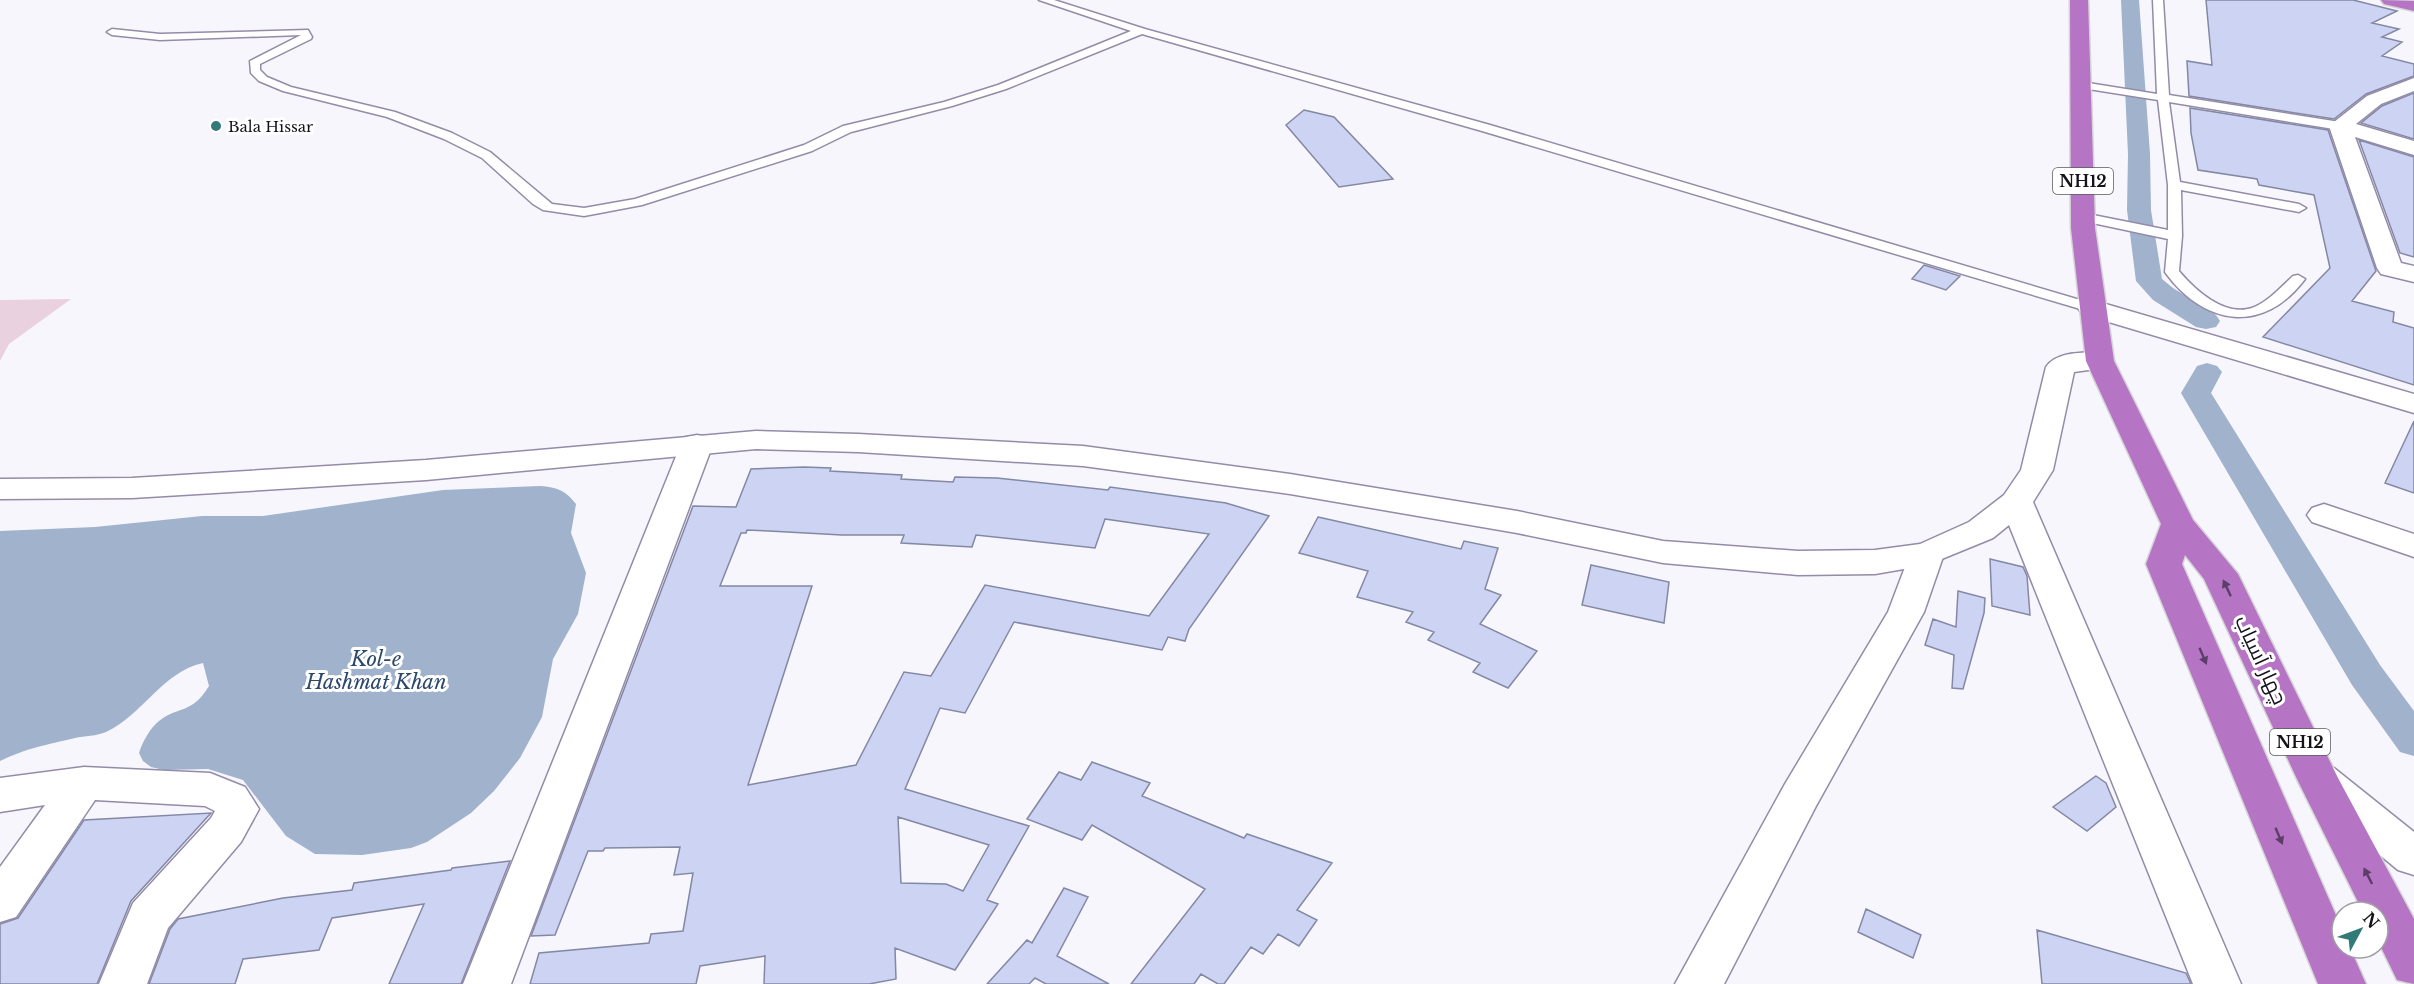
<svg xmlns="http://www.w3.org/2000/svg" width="2414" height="984" font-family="'Libre Baskerville',Cairo,serif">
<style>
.green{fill:#ead1e0}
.water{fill:#a0b2cc}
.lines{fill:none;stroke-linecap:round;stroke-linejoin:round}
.canal{fill:#a0b2cc;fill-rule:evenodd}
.building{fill:#cdd3f2;stroke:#8388a4;stroke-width:1.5;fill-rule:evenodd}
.lane-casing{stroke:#948ba8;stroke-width:3}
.street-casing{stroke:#948ba8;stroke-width:3}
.secondary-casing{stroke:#948ba8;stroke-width:3}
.highway-casing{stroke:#d5d4d6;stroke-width:3}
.lane{fill:#fff;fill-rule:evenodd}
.street{fill:#fff;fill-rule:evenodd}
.secondary{fill:#fff;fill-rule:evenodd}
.highway{fill:#b574c4;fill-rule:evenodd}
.oneway{fill:#5d3e68}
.poi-dot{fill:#317a78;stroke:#fff;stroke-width:2}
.labels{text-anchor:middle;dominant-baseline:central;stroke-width:6;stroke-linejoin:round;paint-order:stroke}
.far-poi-label{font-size:15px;fill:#15121c;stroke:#fff;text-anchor:start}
.shield{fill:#fff;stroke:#5b5960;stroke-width:1.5}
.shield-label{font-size:16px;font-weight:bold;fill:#15121c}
.water-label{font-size:20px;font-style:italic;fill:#2c486d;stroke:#fff}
.near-street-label{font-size:21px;fill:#15121c;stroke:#fff}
</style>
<rect width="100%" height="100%" fill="#f7f6fc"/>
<path class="green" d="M71 299 9 344 0 361V300Z"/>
<path class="water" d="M540 486C557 487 566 491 576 504L571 533 586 573 578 614 553 659 542 717 520 758 494 791 471 813 427 842 411 848 362 855 315 854 286 836 243 780 208 769 164 770 151 767 143 761 139 753C142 743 150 728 159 721 180 705 191 715 209 686L203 663C162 672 143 715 106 732 97 736 84 736 75 738 46 745 27 748 0 761V531L95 527 202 516H263L443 490Z"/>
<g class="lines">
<path class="canal" d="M2121 0H2139L2150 154 2151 210 2162 279 2173 288 2216 315 2220 321 2216 327 2206 329 2196 327 2153 300 2136 281 2127 210 2128 154Z
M2207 363 2217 366 2222 372 2211 393 2380 665 2414 711V756L2400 752 2352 685 2181 393 2197 366Z"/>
</g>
<path class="building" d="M2206 0H2353L2397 11 2372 23 2399 29 2382 37 2402 42 2382 56 2414 64V76L2366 94 2334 119 2189 96 2187 61 2212 65Z
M2414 93V139L2361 123 2382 106Z
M2190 108 2328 130 2376 271 2352 301 2394 312 2393 322 2414 328V385L2263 337 2330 268 2314 195 2259 185 2257 179 2198 170 2191 133Z
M1304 110 1334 117 1393 179 1339 187 1286 125Z
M2359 140 2414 157V257L2400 253Z
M1924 265 1960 276 1946 290 1912 279Z
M2414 421V493L2385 483Z
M804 467 831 468 830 471 902 475 901 479 953 482 955 477 997 478 1108 490 1110 487 1226 503 1269 516 1189 629 1185 641 1168 637 1162 650 1014 622 965 713 940 708 905 789 1029 826 987 900 998 904 955 970 895 948 896 979 869 984H764L765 956 700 966 696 984H530L539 953 649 943 651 934 683 931 693 873 674 875 680 847 605 848 603 851H588L555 935 531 936 693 506 736 507 751 469ZM1105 519 1209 534 1149 616 985 585 931 676 904 672 856 765 748 785 812 586H720L741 533H746L747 530 769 531 842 535H904L901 543 972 547 976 535 1095 548ZM898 817 989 845 963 891 946 884 901 883Z
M1318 517 1461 549 1464 541 1498 548 1485 589 1501 595 1480 624 1537 651 1508 688 1473 672 1480 663 1428 640 1434 632 1406 622 1413 612 1357 597 1368 571 1299 553Z
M1990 559 2023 567 2027 576 2030 615 1992 606Z
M1591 565 1669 582 1664 623 1582 605Z
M1958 591 1985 598 1984 613 1963 689 1952 688 1954 655 1925 645 1933 619 1956 627Z
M1092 762 1150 783 1142 796 1244 838 1247 834 1332 863 1297 910 1317 920 1299 946 1278 934 1263 954 1251 947 1224 984H1218L1201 974 1194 984H1131L1205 889 1092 825 1082 840 1027 819 1059 772 1081 780Z
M2096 776 2106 783 2116 807 2087 831 2053 807Z
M211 813 131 901 97 984H0V924L18 918 84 820Z
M510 861 461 984H389L424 904 332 918 319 950 243 959 235 984H149L170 929 178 919 283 898 352 890 354 883 451 870 452 868Z
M1064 888 1088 897 1057 956 1109 984H1046L1035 978 1029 984H987L1027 940 1032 943Z
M1866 909 1921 935 1913 958 1858 932Z
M2037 930 2186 973 2191 984H2042Z"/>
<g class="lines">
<defs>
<path id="lane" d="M1039 0H1054L1145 29 1490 125 2097 305 2099 308 2097 311H2087L1482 131 1142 34 1006 89 952 106 851 132 812 151 642 205 584 216 543 210 533 204 482 158 444 139 387 117 283 91 259 81 251 73 250 61 301 35 160 40 112 35 107 32 112 29 160 34 308 30 312 37 311 39 260 64V70L267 77 291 87 395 112 452 133 490 152 552 204 584 208 635 199 804 145 843 126 944 102 998 85 1131 31Z
M2153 0H2163L2169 95 2340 122 2346 126 2340 130 2169 102 2180 182 2299 204 2306 208 2299 212 2181 190 2182 236 2179 271C2195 290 2224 317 2252 308 2268 302 2281 287 2293 276L2298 275 2305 279C2263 335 2204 326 2165 272L2168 239 2083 221 2076 217 2083 213 2168 230V185L2158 100 2082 88 2076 85 2082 82 2157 94Z"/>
<path id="street" d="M2414 78V91L2381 104 2356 124 2414 141V155L2355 137 2401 263 2414 266V282L2381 274 2377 268 2329 126 2367 96Z
M697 435 708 437 713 444 511 984H463L681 444 686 437Z
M2324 504 2414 534V557L2312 522 2307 515 2312 508Z
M1927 543 1939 546 1944 554 1924 612 1816 806 1724 984H1675L1785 784 1888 612 1910 554 1915 546Z
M84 767 210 773 245 787 259 809 241 842 168 928 147 984H99L133 903 211 818 215 811 205 806 95 800 16 917 0 922V867L45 805 0 812V778Z"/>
<path id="secondary" d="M2092 300 2414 394V413L2082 314 2078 308 2082 302Z
M2100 352 2110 355 2114 361 2110 367 2074 372 2053 470 2033 502 2241 984H2193L2009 525 1993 538 1927 565 1875 574 1798 575 1663 563 1517 533 1290 494 1083 466 858 452 756 449 426 480 132 498 0 499V479L132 478 426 460 756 431 858 434 1083 446 1290 474 1517 511 1663 541 1798 551 1875 550 1920 544 1969 522 2004 495 2021 470 2046 367C2057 351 2083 353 2100 352Z
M2319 764 2334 768 2414 832V875L2398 870 2304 792 2298 780 2304 768Z"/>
<path id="highway" d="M2070 0H2088L2095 228 2114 361 2193 520 2238 574 2338 778 2414 919V984L2397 980 2378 941V912H2363L2297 779 2204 579 2185 555 2182 564 2342 929V948H2350L2366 984H2318L2146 564 2161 524 2086 361 2071 228Z
M2381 0 2414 1V11L2384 4Z"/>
</defs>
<use href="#lane" class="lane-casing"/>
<use href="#street" class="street-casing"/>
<use href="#secondary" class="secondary-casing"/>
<use href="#highway" class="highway-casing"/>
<use href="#lane" class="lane"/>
<use href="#street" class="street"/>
<use href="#secondary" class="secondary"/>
<use href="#highway" class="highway"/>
</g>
<defs><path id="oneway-solid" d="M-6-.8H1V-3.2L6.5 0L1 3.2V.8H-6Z" transform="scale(1.5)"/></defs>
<g class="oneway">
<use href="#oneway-solid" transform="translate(2227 588) rotate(-115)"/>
<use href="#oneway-solid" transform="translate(2203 656) rotate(67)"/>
<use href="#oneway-solid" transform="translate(2279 836) rotate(67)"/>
<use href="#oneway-solid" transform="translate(2368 876) rotate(-117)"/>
</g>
<circle class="poi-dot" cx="216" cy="126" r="6"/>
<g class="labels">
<g class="far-poi-label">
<text x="228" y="126">Bala Hissar</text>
</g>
<g class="shield">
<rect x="2053" y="168" width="60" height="26" rx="4.5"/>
<rect x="2270" y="729" width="60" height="26" rx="4.5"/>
</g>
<g class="shield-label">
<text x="2083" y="181">NH12</text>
<text x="2300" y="742">NH12</text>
</g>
<g class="water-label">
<text x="376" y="659">Kol-e<tspan x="376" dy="23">Hashmat Khan</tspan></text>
</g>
<g class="near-street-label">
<text transform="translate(2261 660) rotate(65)">چهار آسیاب</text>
</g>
</g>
<g transform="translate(2360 930) rotate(49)"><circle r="28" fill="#ffffff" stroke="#a1a0a4" stroke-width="1.5"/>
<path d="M0-4.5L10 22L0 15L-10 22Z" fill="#317a78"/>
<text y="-9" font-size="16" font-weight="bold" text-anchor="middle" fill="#15121c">N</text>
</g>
</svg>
